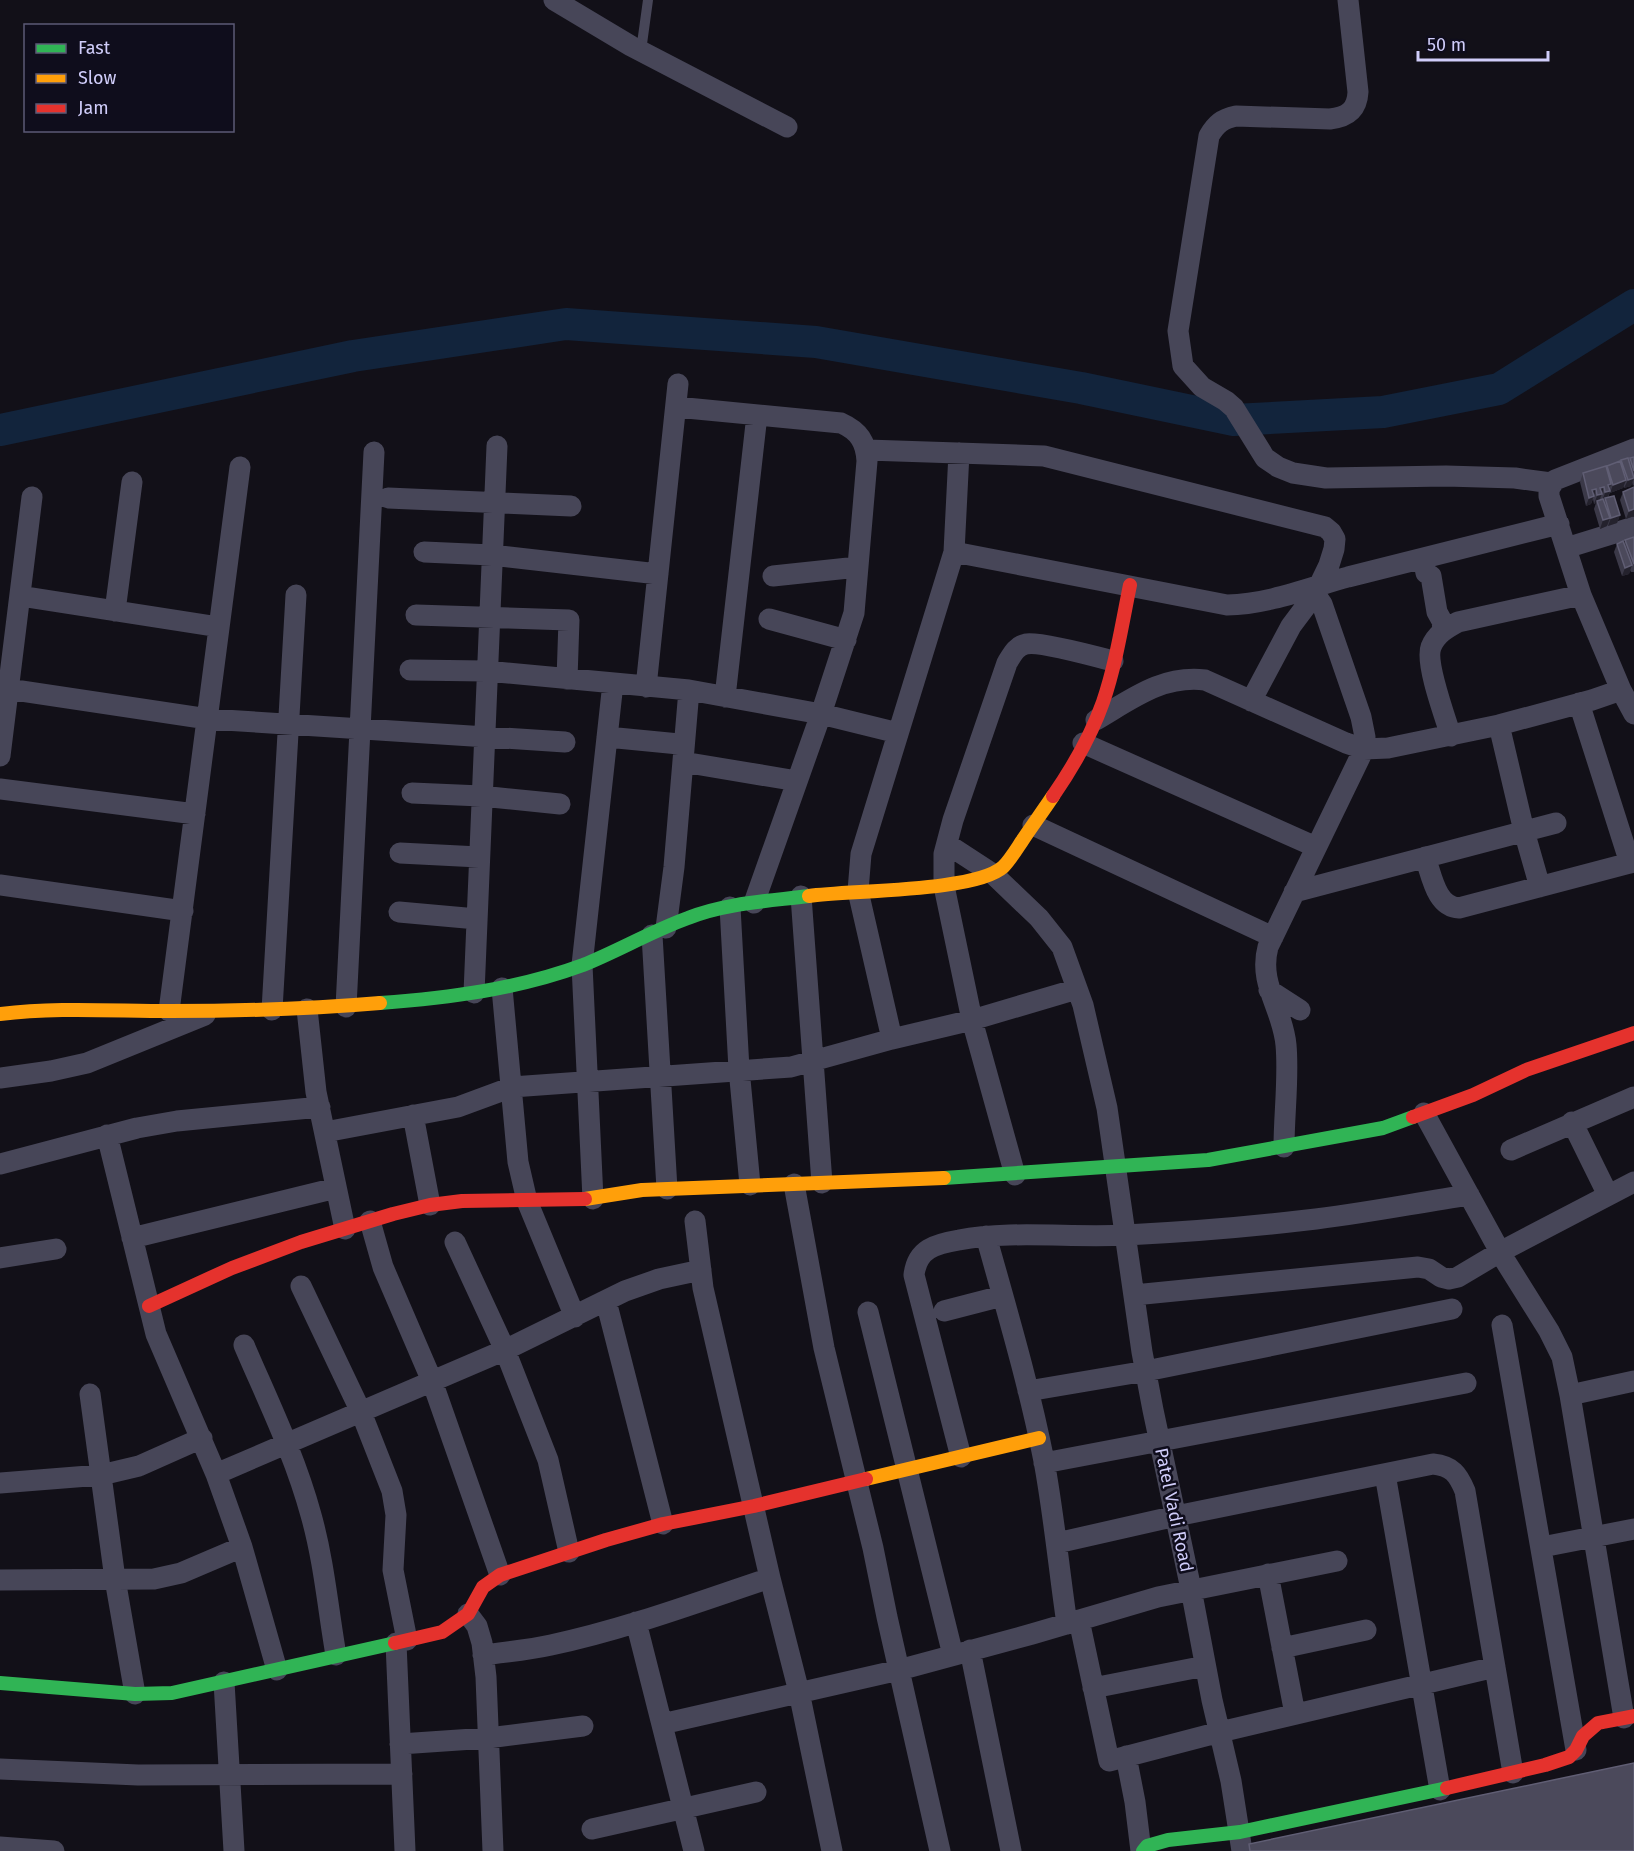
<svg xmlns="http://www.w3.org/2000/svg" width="1634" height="1851" font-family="'Fira Sans',sans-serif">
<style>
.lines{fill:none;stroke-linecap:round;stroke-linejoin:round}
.river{stroke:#12243c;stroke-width:32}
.lane{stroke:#474658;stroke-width:10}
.street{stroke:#474658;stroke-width:21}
.fast{stroke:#30b455;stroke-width:14}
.slow{stroke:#ff9f0a;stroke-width:14}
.jam{stroke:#e5322d;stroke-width:14}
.wall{fill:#3b3948}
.shaded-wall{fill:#24222d}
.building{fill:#4b495b;stroke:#605e74;stroke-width:1.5}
.labels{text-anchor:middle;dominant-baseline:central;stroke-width:5;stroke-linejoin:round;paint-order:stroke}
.street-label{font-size:18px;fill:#d0cdfa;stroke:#0f0d1c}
</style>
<rect width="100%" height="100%" fill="#121018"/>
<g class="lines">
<path class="river" d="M0 430 353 356 566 324 816 342 1081 388 1234 420 1383 412 1499 389 1634 305"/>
<path class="lane" d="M641 51 648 0"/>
<path class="street" d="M554 0 631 46 787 127
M1348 0 1358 92C1357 110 1348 117 1330 119L1236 116C1222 119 1216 124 1209 136L1178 331 1183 366 1202 387 1226 401 1234 408 1265 458 1278 467 1293 473 1326 478 1446 476 1515 478 1551 483
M676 407 841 423C859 431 866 442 867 461L854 613 821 714 754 903
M1634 449 1555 480 1549 489V496L1581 595 1621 690 1634 714
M867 450 1044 456 1325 527 1331 532 1335 539 1334 549 1329 565 1315 594 1291 626 1251 701
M388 498 571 506
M1566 548 1634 527
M424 552 492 555 658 574
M954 552 1227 605C1269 604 1308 588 1348 577 1418 559 1489 542 1559 524
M1423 558 1426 573 1431 576 1437 612 1442 621 1443 630
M773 576 858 567
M20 596 219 627
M115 611 132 482
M416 615 569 620 567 679
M769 619 846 640
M410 670 486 671 689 690 821 714 898 733
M646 687 678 384
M8 689 208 719 565 742
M725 697 757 415
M1579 703 1630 863
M1096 720C1132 699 1162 675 1205 680L1346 743 1364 749 1388 748 1499 725 1592 700 1621 690
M1499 725 1524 831 1540 887
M1451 736C1445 717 1425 663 1431 647 1436 634 1447 628 1458 622L1581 595
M607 737 679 744 684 747
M1083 743 1316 847
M0 756 32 497
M683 762 797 781
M0 789 195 814
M412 793 481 796 560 804
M1033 825 1273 937
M947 844 993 874 1039 918 1062 947 1083 1005 1107 1108 1142 1352 1153 1410 1191 1589 1212 1700 1231 1781 1242 1851
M400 853 479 857
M1425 857C1432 876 1436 907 1459 908L1634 862
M0 885 183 911
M1294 892 1556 823
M801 896 822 1183
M730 907 739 1069 750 1185
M399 912 477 919
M666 928 674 867 689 690
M652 935 667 1189
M502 988 518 1162 527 1201 575 1317
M1269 990 1300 1010
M474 993 497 446
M346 1007 374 452
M307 1009 316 1092 345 1229
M272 1010 296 595
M169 1011 240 467
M892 1039 858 891 861 854 954 552 959 453
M0 1078 51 1071 87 1063 205 1015
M1424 1113 1504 1259 1549 1331 1562 1357 1570 1395 1624 1718
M413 1115 430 1205
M1572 1122 1608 1195
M325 1132 458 1107 512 1087 791 1067 892 1039 972 1020 1077 989
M107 1135 156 1334 216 1474 242 1547 277 1670
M1284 1147C1284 1114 1289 1077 1286 1045 1283 1009 1258 984 1268 947L1364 749 1365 737 1361 717 1322 604 1315 594
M1511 1150 1634 1097
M0 1164 137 1128 177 1121 320 1107
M1015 1175 972 1020 944 886V854L953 820 1007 663C1012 655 1016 646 1026 644 1038 641 1098 657 1113 661
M794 1184 824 1348 873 1548 887 1617 940 1851
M593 1199 582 965 613 683
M370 1221 383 1267 432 1381 500 1575
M695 1221 703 1288 770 1578 799 1692 832 1851
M986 1236C1007 1311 1029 1385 1044 1461 1054 1515 1059 1570 1067 1624
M132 1238 336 1188
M455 1242 505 1350 548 1460 569 1552
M0 1258 56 1249
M301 1286 361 1412 392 1491 396 1515 393 1570 407 1640
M1134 1295 1418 1267 1429 1269 1441 1277 1449 1279 1458 1277 1500 1252 1634 1182
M606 1301 663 1524
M944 1311 1002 1296
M868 1312 953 1655
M1502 1325 1576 1750
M244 1345C268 1401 295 1456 311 1515 324 1561 328 1609 336 1655
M1028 1391 1146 1371 1452 1309
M90 1394 115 1579 135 1694
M1570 1395 1634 1381
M961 1457 914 1275C917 1249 935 1244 959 1240 1010 1230 1073 1238 1126 1235 1186 1232 1248 1227 1307 1220 1361 1214 1415 1203 1469 1195
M1044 1463 1466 1383
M216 1474 505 1350 625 1291 659 1279 701 1270
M1385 1474 1440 1790
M0 1483 101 1475 139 1466 202 1438
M1057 1543 1176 1516 1433 1464C1452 1466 1458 1474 1465 1491L1513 1773
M1542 1547 1634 1529
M1268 1574 1295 1714
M0 1580 154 1579 181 1573 242 1547
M468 1614 477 1626 482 1643 486 1677 493 1851
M1079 1620 1109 1761 1220 1732 1495 1667
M636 1622 694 1851
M396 1643 405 1851
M1282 1648 1366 1630
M970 1650 1011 1851
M483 1655C506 1652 529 1650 551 1645 626 1629 698 1602 770 1578
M224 1682 234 1851
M1093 1688 1205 1666
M662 1724 899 1670 1032 1634 1158 1597 1337 1561
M400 1744 488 1738 583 1726
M1126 1756 1135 1802 1141 1851
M0 1769 138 1775 402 1774
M592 1829 756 1792
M0 1847 54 1851"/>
<path class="fast" d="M380 1003C449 998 518 989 583 965 618 951 652 931 688 918 725 903 770 901 809 896
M944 1178 1208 1160 1383 1128 1413 1117
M0 1683 135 1694 172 1693 395 1643
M1143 1851 1147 1846 1168 1840 1240 1832 1447 1788"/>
<path class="slow" d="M809 896C851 890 975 892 1003 867 1010 860 1016 850 1022 841 1032 826 1043 811 1053 796
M0 1014C57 1007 113 1011 170 1011 240 1011 310 1009 380 1003
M585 1199 642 1190 944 1178
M866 1479 1039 1438"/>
<path class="jam" d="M1053 796C1073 767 1091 736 1103 702 1116 664 1122 624 1130 585
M1413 1117 1473 1095 1526 1070 1634 1033
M149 1306 232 1268 301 1242 393 1214 430 1205 462 1201 585 1199
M395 1643 442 1632 468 1614 483 1587 500 1575 606 1540 663 1524 754 1506 866 1479
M1447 1788 1545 1765 1569 1757 1576 1750 1583 1736 1598 1723 1634 1716"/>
</g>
<path class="wall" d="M1634 457V485L1633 486 1632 482 1631 486 1624 488V486L1623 488 1610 493V492L1608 498 1620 515 1617 523 1608 526 1607 524V526L1600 529 1594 509 1596 503 1594 504 1593 499 1591 504 1586 506 1580 482 1583 473 1606 468 1607 466 1621 462V460L1629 462 1630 458Z
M1634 487V516L1626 519 1620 500 1623 492Z
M1634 537V572H1631L1630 570 1629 574 1622 576 1614 552 1617 544 1624 543 1625 540Z"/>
<path class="shaded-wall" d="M1634 478 1631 486 1624 488 1628 480Z
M1626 480 1623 488 1610 493 1613 485Z
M1611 484 1608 492 1610 491 1607 500 1605 498 1604 500 1602 501 1608 485Z
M1604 487 1599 502 1597 501 1596 503 1594 504 1600 488Z
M1596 489 1591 504 1586 506 1592 490Z
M1634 509V516L1626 519 1629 511Z
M1620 515 1617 523 1608 526 1611 518Z
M1610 518 1607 526 1600 529 1603 520Z
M1632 565 1629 574 1622 576 1625 568Z"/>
<path class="building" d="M1634 457V471L1630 458Z
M1628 458 1634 478 1628 480 1621 460Z
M1620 461 1626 480 1613 485 1607 466Z
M1606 466 1611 484 1608 485 1610 491 1605 492 1604 487 1600 488 1602 494 1597 495 1596 489 1592 490 1594 496 1589 498 1583 473Z
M1634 487V509L1629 511 1623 492Z
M1614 496 1620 515 1611 518 1605 498Z
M1603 499 1610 518 1603 520 1597 501Z
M1634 537V564L1625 540Z
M1623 541 1632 565 1625 568 1617 544Z
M1634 1763V1851H1250L1249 1844Z"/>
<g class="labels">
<g class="street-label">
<text transform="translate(1174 1510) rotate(78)">Patel Vadi Road</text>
</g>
</g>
<rect x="24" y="24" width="210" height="108" fill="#0f0d1c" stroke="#5c5a75" stroke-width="1.5"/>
<rect x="36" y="44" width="30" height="9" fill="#30b455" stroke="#5c5a75" stroke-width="1.5"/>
<text x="78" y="54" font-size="18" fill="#d0cdfa">Fast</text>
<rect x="36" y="74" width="30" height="9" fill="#ff9f0a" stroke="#5c5a75" stroke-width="1.5"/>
<text x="78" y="84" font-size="18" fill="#d0cdfa">Slow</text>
<rect x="36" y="104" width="30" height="9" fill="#e5322d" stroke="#5c5a75" stroke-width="1.5"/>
<text x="78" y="114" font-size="18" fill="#d0cdfa">Jam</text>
<path d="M1418 51v9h130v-9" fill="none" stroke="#d0cdfa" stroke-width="3"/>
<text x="1427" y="51" font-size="18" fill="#d0cdfa" stroke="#0f0d1c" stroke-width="4.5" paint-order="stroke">50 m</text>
</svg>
